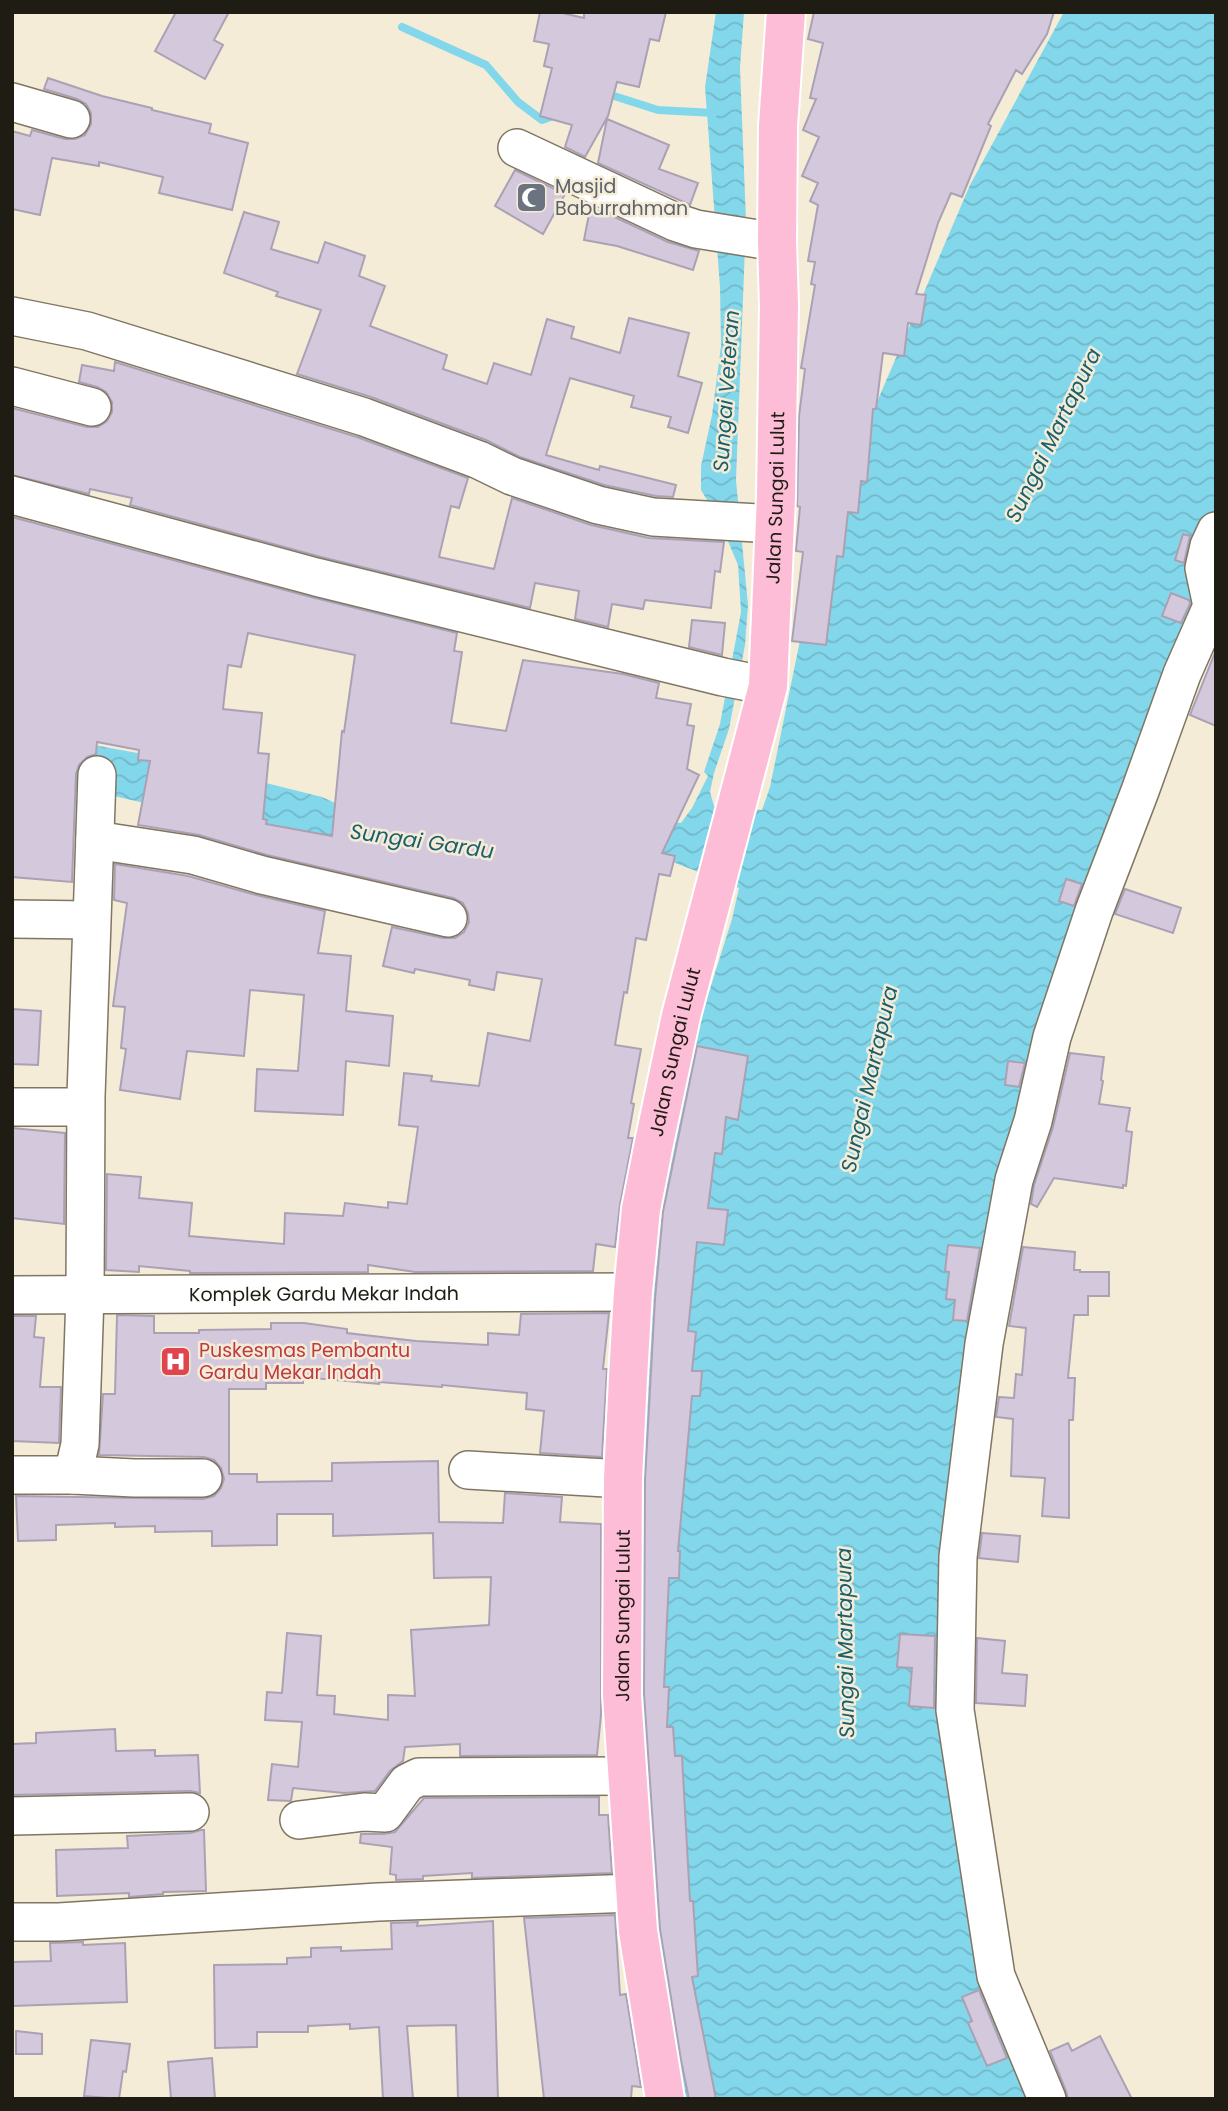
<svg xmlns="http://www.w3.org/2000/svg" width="1228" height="2111" font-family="Poppins,sans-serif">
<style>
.water{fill:url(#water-waves)}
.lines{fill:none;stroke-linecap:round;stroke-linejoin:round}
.stream{stroke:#83d7eb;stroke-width:8}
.building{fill:#d3c8dc;stroke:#aba1b4;stroke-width:2;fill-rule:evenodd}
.minor-casing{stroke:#7f7663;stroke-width:40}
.major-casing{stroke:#fff;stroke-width:42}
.minor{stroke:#fff;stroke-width:37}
.major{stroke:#febdd6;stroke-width:38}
.labels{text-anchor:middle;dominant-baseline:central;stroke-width:5;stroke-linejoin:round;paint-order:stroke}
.worship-label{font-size:19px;fill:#5b616d;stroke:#f5ecd7;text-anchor:start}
.street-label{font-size:19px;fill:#1f1c14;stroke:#f5ecd7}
.health-label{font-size:19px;fill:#be3a42;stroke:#f5ecd7;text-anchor:start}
.water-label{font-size:21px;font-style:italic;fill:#1a5f6d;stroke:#f5ecd7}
</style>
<defs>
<pattern id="water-waves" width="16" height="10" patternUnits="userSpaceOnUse" patternTransform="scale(1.75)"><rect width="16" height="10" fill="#83d7eb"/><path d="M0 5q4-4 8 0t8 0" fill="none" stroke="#71b8c9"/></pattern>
</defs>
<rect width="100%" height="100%" fill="#f5ecd7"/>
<path class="water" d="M716 12H744L740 68 746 221 736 480 748 605 745 645 729 729 714 773 710 792 714 806 762 810 770 787 823 528 970 185 1064 12H1216V576L1045 1031 947 1717 1040 2099H684L656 1986 630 1640 638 1425 675 1100 732 919 739 888 673 862 286 836 114 796 12 787V730L170 759 322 797 379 823 596 811 681 823 692 808 708 776 704 772 720 724 741 612 738 565 719 520 701 490V466L712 415 721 346 720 287 705 87Z"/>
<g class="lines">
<path class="stream" d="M402 27 486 65 518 102 542 120 556 115
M604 98 611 95 658 110 714 113"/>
</g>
<path class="building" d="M176 12H229L214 40 223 45 205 79 155 51Z
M540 12H558L584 18V12H666L659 41 650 39 639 87 617 82 608 116 585 157 565 147 572 125 540 116 552 68 544 66 549 44 534 41Z
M814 12H1054L1047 34 1022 74 1016 70 988 124 991 126 962 197 951 193 938 223 916 294 926 295 921 325 908 323 904 356 883 353 876 409H873L867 482 861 481 858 513 848 512 843 557 837 556 826 645 792 641 803 552 796 551 800 507 797 506 799 416 805 369 801 368 815 285 811 284 815 262 808 261 818 205 810 201 818 183 802 176 819 137 803 130 816 99 810 98 823 43 808 39Z
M48 78 102 96 152 108V110L211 124 209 133 248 143 232 210 159 193 163 177 99 162V166L52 158 40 215 12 209V131L30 136 32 130 65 139H75L85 135 91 124V113L86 104 77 99 44 89Z
M607 119 669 145 659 169 698 183 690 205 598 163Z
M515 170 565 194 543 234 495 206Z
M590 209 604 212 668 242 699 251 693 270 617 246 584 240Z
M244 212 279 222 271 249 318 263 325 242 365 256 359 276 385 286 370 326 447 355 443 369 487 384 494 363 531 375 547 319 574 327 571 338 620 353 629 318 689 333 678 376 702 383 688 433 668 427 671 417 631 407 634 396 570 378 546 455 599 470 600 466 676 485 673 497 656 496 604 485 520 457 486 440 371 397 297 374 321 310 276 296 278 292 224 273Z
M115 362 357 437 468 478 459 508 451 506 439 557 494 569 512 498 591 525 649 538 724 542 720 572 715 571 711 608 645 600 643 609 612 604 608 627 575 619 579 591 535 583 530 608 321 557 130 505 132 498 90 489 89 494 12 475V408L87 427H98L107 421 112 412V402L106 392 97 387 79 382 82 365 114 371Z
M12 517 311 597 457 633 454 651 462 652 451 723 506 731 523 660 623 674 659 683 656 698 691 704 687 725 694 726 687 769 699 775 662 853 675 856 670 876 659 874 646 940 636 938 627 993 624 992 615 1045 641 1049 631 1103 634 1104 628 1138H633L620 1205 615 1247 596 1244 593 1271 415 1272 368 1265V1272L190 1273V1271L139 1266V1272L106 1270 107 1174 141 1177 139 1198 192 1203 189 1236 284 1244 285 1213 343 1216 345 1203 388 1208V1202L407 1204 418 1127 399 1125 404 1073 432 1076 431 1081 479 1086 488 1033 530 1041 542 979 497 972 494 990 469 985 470 980 415 969 414 973 383 966 392 927 443 938H455L464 932 469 922 468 913 463 903 453 898 267 855 199 835 138 825 150 761 138 760 139 750 97 742 96 754 87 757 79 765 76 774 72 882 12 877ZM248 633 355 655 344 732 342 731 332 836 266 824 267 820 263 819 269 754 258 753 262 713 223 709 228 665 241 667Z
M1183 534 1190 536 1184 563 1175 560Z
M1171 593 1189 600 1190 604 1181 623 1162 616Z
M692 620 725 623 722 655 689 647Z
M1216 650V726L1190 715Z
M115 864 188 876 256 895 325 911 318 953 351 956 346 1011 393 1016 389 1066 346 1061 343 1115 255 1111 257 1069 298 1071 304 995 250 990 244 1056 187 1051 180 1099 120 1090 126 1049 121 1048 125 1007 113 1006 127 903 114 900Z
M1066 879 1082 884 1074 906 1059 901Z
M1125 889 1181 908 1173 933 1115 914Z
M12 1009 41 1011 38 1065 12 1064Z
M697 1046 748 1056 738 1120 726 1117 722 1154 715 1153 708 1208 728 1210 724 1245 697 1242 688 1331 696 1332 692 1371H702L700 1396H692L678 1551H680L679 1578H669L664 1687H669L667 1727H673L675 1756H682L690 1901H693L698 1976 692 1977 716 2099H689L681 2060 660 1929 644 1694 645 1480 655 1299 663 1212Z
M1070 1053 1104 1057 1101 1080 1103 1081 1099 1104 1130 1108 1126 1131 1132 1132 1126 1186 1123 1185V1188L1054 1178 1037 1207 1031 1204 1034 1185 1053 1127Z
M1008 1061 1025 1063 1019 1087 1005 1085Z
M12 1128 65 1133 64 1224 12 1218Z
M948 1245 980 1248 967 1321 953 1320 955 1300 946 1299 949 1272 945 1271Z
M1023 1247 1075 1252 1074 1270H1080V1272H1109V1296H1088V1315H1074L1068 1378H1075L1073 1420H1069V1518L1042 1516 1045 1478 1011 1476 1013 1419 996 1417 999 1397 1014 1398 1016 1374 1022 1375 1026 1328 1009 1326Z
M609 1313 603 1369H607L602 1457 540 1453 544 1411 526 1409 527 1393 442 1385V1387L379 1382V1384L303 1377V1383H266V1389H229V1474H257V1482L332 1481V1463L438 1461 439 1522 503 1523 505 1493 562 1497 560 1522 601 1524V1715L597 1755 460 1756V1744L405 1747 403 1761 390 1771 375 1791 344 1793 293 1788 291 1801 268 1800 272 1764 298 1767 302 1722 265 1720 267 1692 282 1693 287 1633 321 1636 317 1695 335 1696 334 1714 388 1720V1695L415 1696 411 1630 489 1625 491 1577 434 1578 433 1533 333 1536V1514H277V1545L212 1546V1531L155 1532V1526L115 1527V1523L56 1525V1540L18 1541 16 1496 203 1499 214 1496 221 1488 224 1479 221 1468 214 1460 204 1457 99 1455 103 1394H115L117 1315 154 1316V1333H199V1330L271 1329V1323H304L347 1329V1333L416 1341 488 1345V1333L519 1335 521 1314Z
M12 1316H36L34 1337 44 1338 40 1387H61L59 1443 12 1441Z
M982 1533 1020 1536 1018 1562 979 1558Z
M900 1634 935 1636 934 1708 909 1706 912 1668 897 1667Z
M977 1638 1005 1641 1002 1673 1027 1675 1025 1706 976 1703Z
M115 1729 116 1751 155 1750V1756L198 1755 200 1793 190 1791 12 1795V1744L36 1743V1733Z
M599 1797V1815H608L612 1873 472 1878V1873L423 1876V1879L396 1880V1875L390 1874 392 1847 360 1843 361 1834H384L395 1832 424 1798Z
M201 1830H204L206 1891 163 1892V1894L129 1897V1893L57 1896 56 1850 128 1848 127 1836 190 1833Z
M615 1915 620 1995 626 1994 641 2087 632 2086 631 2099H544L524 1918Z
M493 1921 498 2099H458L456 2025 407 2026 413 2099H383L379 2027 350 2029V2024L308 2026V2032H257V2047L215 2048 214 1965 287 1964V1958L311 1957V1948L341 1947V1951L392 1949 391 1923 418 1922 417 1926Z
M83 1942V1945L125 1943 127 2002 12 2006V1962L51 1961 50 1943Z
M979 1990 1007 2058 987 2066 968 2023 972 2021 962 1997Z
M16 2031 42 2034V2054H16Z
M1100 2036 1132 2099H1068L1066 2091 1050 2051 1068 2043 1072 2051Z
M91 2040 130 2044 126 2072 123 2071 119 2099 84 2096Z
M212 2058 215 2099H171L168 2062Z"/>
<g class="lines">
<defs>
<g id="minor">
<path d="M12 102 71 119"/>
<path d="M517 148 675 222 696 229 777 242"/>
<path d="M12 316 87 331 364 417 479 460 512 476 598 505 653 517 775 524"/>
<path d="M12 386 92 407"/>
<path d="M12 495 316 577 723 677 768 686"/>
<path d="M95 840 193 855 262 875 448 918"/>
<path d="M12 919 91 920"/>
<path d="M12 1107H85"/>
<path id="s1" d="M12 1295 633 1292"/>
<path d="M468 1470 623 1479"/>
<path d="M12 1475H73L80 1444 85 1295 86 1096 97 775"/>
<path d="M73 1475 134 1478H203"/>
<path d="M12 1816 190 1812"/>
<path d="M299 1820 364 1812 385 1813 407 1783 419 1777 626 1776"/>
<path d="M12 1922H59L378 1902 635 1893"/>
<path d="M1047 2099 996 1976 955 1710 958 1557 984 1344 1014 1180 1033 1121 1052 1037 1094 911 1140 791 1182 674 1212 606 1204 568 1209 546 1216 531"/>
</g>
<g id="major">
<path id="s2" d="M665 2099 638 1931 622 1695 623 1479 628 1378 633 1292 641 1209 654 1143 681 1016 768 686 776 496 779 305 777 242 778 126 786 12"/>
</g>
</defs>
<use href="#minor" class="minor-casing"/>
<use href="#major" class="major-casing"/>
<use href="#minor" class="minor"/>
<use href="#major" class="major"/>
</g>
<defs>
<symbol id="mosque-square" viewBox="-11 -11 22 22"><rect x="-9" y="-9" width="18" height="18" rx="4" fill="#6b7280" stroke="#f5ecd7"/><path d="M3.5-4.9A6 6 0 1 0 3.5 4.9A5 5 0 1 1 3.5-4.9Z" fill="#fff"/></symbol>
<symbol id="hospital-square" viewBox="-11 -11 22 22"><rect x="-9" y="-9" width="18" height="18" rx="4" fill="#e0444e" stroke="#f5ecd7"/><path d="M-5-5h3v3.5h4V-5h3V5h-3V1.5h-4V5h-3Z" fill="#fff"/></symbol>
</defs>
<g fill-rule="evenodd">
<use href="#mosque-square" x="514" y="180" width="35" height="35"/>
<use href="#hospital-square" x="158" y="1344" width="35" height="35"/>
</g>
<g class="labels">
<g class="worship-label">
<text x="555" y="186">Masjid<tspan x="555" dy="22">Baburrahman</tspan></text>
</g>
<g class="street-label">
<text stroke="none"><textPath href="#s2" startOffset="1620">Jalan Sungai Lulut</textPath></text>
<text stroke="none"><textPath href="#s2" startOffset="1054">Jalan Sungai Lulut</textPath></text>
<text stroke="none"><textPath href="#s1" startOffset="312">Komplek Gardu Mekar Indah</textPath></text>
<text stroke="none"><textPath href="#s2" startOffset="486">Jalan Sungai Lulut</textPath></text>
</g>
<g class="health-label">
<text x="199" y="1350">Puskesmas Pembantu<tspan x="199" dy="22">Gardu Mekar Indah</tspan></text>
</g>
<g class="water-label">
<text transform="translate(726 391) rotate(-86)">Sungai Veteran</text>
<text transform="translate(1053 435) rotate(-64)">Sungai Martapura</text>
<text transform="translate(422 841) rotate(8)">Sungai Gardu</text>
<text transform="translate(869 1079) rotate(-77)">Sungai Martapura</text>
<text transform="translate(845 1643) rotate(-91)">Sungai Martapura</text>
</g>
</g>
<rect width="1228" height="2111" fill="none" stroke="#1f1c14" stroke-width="28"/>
</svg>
